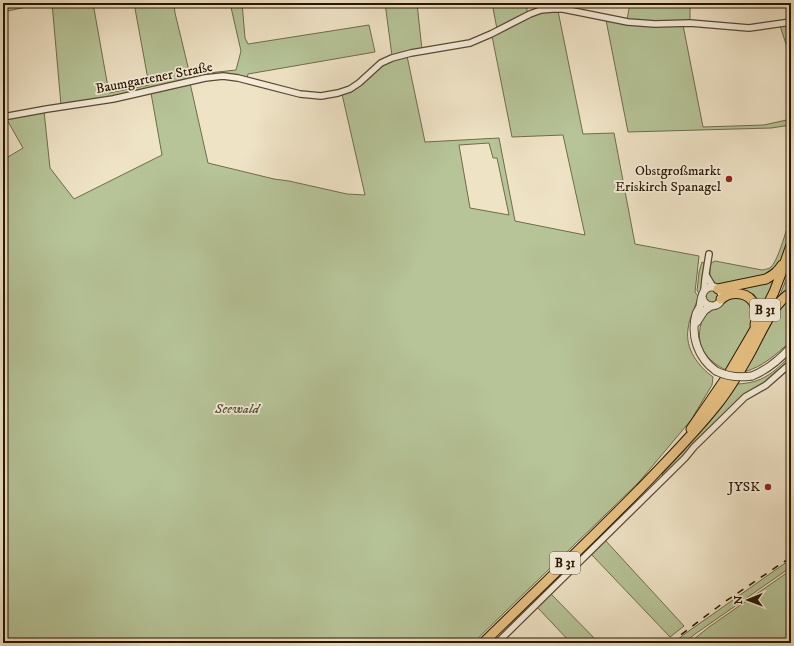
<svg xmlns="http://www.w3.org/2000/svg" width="794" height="646" font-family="'IM FELL DW Pica',serif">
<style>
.green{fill:#b6c498;stroke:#6e6c4c;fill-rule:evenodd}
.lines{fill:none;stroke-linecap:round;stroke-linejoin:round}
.minor-casing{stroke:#594832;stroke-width:8}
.tertiary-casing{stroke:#594832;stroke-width:9}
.primary-casing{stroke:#271500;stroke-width:11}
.minor{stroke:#f5edda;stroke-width:5.5}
.tertiary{stroke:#f5edda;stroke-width:7}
.primary{stroke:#e8c283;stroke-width:9}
.rail{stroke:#271500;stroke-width:1.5;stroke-dasharray:7 7;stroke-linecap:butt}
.tertiary-bridge-casing{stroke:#594832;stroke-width:9;stroke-linecap:butt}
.tertiary-bridge{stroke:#f5edda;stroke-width:7}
.poi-dot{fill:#8f2418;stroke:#f5edda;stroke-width:1.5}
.labels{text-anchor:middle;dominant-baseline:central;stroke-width:3.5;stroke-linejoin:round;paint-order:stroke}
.shield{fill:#f5edda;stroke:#655641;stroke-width:1}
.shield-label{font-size:13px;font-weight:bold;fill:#271500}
.street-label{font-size:14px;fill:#271500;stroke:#f5edda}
.poi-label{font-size:14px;fill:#271500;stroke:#f5edda;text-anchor:end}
.park-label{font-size:14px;font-style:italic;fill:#595235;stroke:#f5edda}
</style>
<rect width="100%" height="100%" fill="#efe3c6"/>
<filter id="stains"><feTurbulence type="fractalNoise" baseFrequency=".005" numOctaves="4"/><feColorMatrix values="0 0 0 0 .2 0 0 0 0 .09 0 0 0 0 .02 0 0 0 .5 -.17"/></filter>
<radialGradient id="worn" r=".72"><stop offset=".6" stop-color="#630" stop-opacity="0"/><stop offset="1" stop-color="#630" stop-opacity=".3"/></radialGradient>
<path class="green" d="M3 3H45L3 12Z
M52 3H93L109 93 149 85 134 3H174L175 13 190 75 236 70 241 51 230 3H242L245 38 248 44 369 25 375 52 248 74 247 78 232 75 110 98 61 105Z
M385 3H417L422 50 392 56Z
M492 3H527V13L497 29Z
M562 3H579L578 11 562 7Z
M630 3H690V21L653 22 627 20Z
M558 11 583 134 614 133 635 244 699 256 695 292 698 296C696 307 689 317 688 329 685 349 698 366 713 377L712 385 691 420 639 482 473 643H3V160L23 148 6 118 44 111 50 168 74 199 162 155 151 93 190 83 208 163 274 179 289 181 347 194 365 195 342 94 362 84 385 63 394 59 407 56 425 142 499 138 515 221 585 235 563 135 512 137 492 36 528 17 540 12ZM489 143 493 158H497L509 215 470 208 459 145Z
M606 20 683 25 703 127 764 125 791 119V125L771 128 628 132Z
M791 25V59L780 26Z
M791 215V235L783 258 773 273 724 286C711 283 708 277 711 263L715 261 762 270C766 269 769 269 771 267 779 259 787 227 791 215Z
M702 262 704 263 703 286 700 294 697 291 699 272Z
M791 267V289L778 300Z
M777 275 760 317 756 302 727 292Z
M706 296a6 6 0 1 1 12 0a6 6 0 1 1-12 0Z
M791 295V341C775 355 764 366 744 372L777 312Z
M731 297 746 299 752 305V324L738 350 726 370C707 361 695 346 701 324 701 321 703 316 705 313 709 310 713 310 717 309 721 308 727 300 731 297Z
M791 355V360L769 380 752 390 739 400 695 441 685 454 664 476 662 474 680 455 692 441 711 420 737 384C763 383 773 373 791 355Z
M605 540 684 626 670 637 591 554Z
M791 559V567L695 634 684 643H673L686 633Z
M791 570V643H689L709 627Z
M551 594 599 643H571L537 607Z"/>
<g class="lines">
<defs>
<path id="minor" d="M3 117 47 109 113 99 205 78 223 76 238 78 300 94 321 96 338 93 350 89 359 83 381 63 392 58 411 53 470 43 491 34 530 14 541 10 552 9H563L628 22 655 24 690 23 749 28 791 22
M706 275 713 287
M704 290 705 279 709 254
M497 643 685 458 694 447 745 397 766 385 791 363"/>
<path id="tertiary" d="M702 297C706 313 726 305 721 293 719 287 711 285 706 289 701 293 701 301 700 306 699 309 697 311 696 314 690 336 698 358 716 371
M697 322 704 311 711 306
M752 376C767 370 780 359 791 347"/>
<path id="primary" d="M718 289 766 279C773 275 778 272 782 265
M721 299C732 290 750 292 755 306 758 313 756 319 755 325
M691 429 728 375 759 322 774 292 782 271 791 245
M483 643C535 592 588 542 639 490 665 463 692 436 716 406 729 390 739 373 749 355 759 338 773 302 791 293"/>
</defs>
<use href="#minor" class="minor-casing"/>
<use href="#tertiary" class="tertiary-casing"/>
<use href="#primary" class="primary-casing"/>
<use href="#minor" class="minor"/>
<use href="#tertiary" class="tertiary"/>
<use href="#primary" class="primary"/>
<path class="rail" d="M670 643 723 603 791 557"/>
<defs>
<path id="tertiary-bridge" d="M716 371C728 377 739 378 752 376"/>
</defs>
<use href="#tertiary-bridge" class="tertiary-bridge-casing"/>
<use href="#tertiary-bridge" class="tertiary-bridge"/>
</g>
<g class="poi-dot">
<circle cx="729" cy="179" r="4"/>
<circle cx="768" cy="487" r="4"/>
</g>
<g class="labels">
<g class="shield">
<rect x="750" y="299" width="30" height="22" rx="3"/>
<rect x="550" y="552" width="30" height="22" rx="3"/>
</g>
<g class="shield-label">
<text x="765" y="310">B 31</text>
<text x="565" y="563">B 31</text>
</g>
<g class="street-label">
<text transform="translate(154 78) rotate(-11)">Baumgartener Straße</text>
</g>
<g class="poi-label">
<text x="721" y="171">Obstgroßmarkt<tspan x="721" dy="16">Eriskirch Spanagel</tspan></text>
<text x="760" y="487">JYSK</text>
</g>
<g class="park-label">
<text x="237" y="409">Seewald</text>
</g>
</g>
<rect width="794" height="646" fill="none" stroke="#efe3c6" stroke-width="16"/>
<rect x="4" y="4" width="786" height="638" fill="none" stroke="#271500" stroke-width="2"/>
<rect x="8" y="8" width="778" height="630" fill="none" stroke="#271500"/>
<g transform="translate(748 600) rotate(269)" stroke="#f5edda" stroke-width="3" paint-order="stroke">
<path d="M0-3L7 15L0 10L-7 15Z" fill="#271500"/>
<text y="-6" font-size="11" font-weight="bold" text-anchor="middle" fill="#271500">N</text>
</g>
<rect width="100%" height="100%" filter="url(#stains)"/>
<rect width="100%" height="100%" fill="url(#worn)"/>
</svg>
